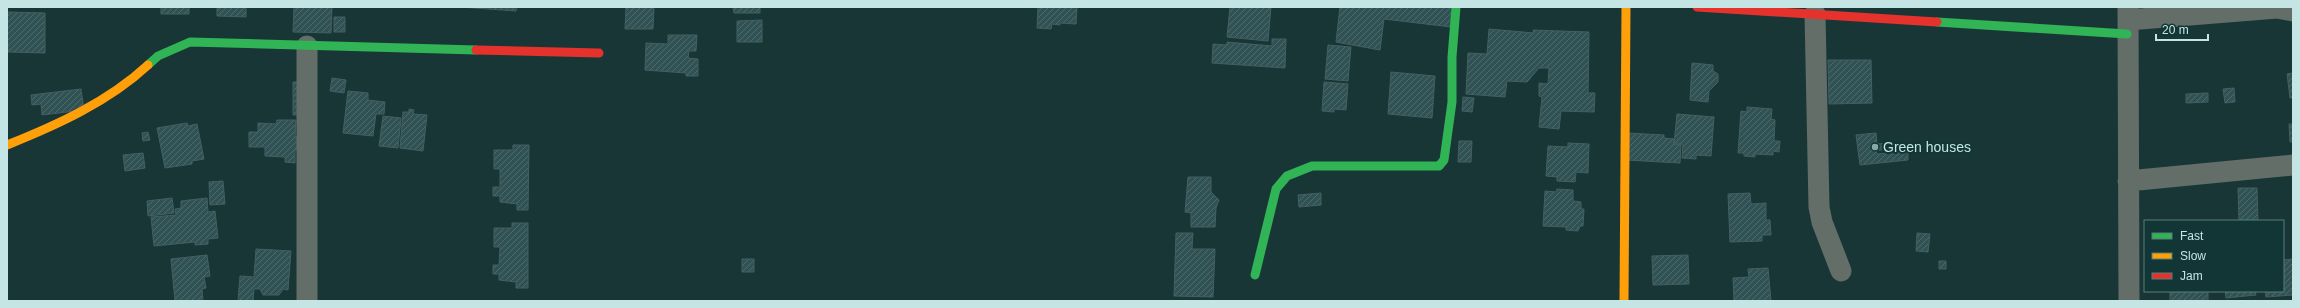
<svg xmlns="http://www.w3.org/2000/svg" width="2300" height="308" font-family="Helvetica,sans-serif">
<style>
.building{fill:url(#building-hatch);stroke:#455f61}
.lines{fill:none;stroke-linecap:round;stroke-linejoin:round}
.street{stroke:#626e67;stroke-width:21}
.fast{stroke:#30b455;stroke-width:9}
.slow{stroke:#ff9f0a;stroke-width:9}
.jam{stroke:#e5322d;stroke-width:9}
.poi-dot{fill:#88a8a6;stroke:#123635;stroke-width:1.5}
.labels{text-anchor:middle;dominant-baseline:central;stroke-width:4;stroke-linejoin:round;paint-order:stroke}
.poi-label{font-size:14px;fill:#c4e5e3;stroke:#123635;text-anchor:start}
</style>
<defs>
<pattern id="building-hatch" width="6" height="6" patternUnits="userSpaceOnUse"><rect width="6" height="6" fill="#315254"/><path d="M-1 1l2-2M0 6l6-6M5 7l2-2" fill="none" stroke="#4d6b6c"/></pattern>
</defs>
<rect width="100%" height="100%" fill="#183635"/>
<path class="building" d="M161 7H189V14H161Z
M217 7H246V17L217 16Z
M294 7H332L331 33 293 32Z
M460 7H517L516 11Z
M626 7H654L653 29H625Z
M733 7H760V13H734Z
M1038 7H1077L1076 24 1060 23V25L1052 24 1051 29 1037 28Z
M1230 7H1271L1268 41 1227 37Z
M1340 7H1454L1451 27 1384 19 1380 50 1336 42Z
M7 12 45 13V53L8 52Z
M334 17H345V32H334Z
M762 20V42H737V21Z
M1489 29 1534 33 1533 30 1589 32 1588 93H1595L1594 112 1561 111 1559 129 1539 127 1542 97 1539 96V83L1548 84 1549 68H1539L1527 82 1507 81 1505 97 1466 94 1468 53 1487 54Z
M668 35H697L696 51H689L688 58 698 59V76H686V73L645 70 646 43 668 44Z
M1272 39H1286L1285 68 1212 63 1213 44 1227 45V42L1272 46Z
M1328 45 1351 47 1348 81 1325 79Z
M1828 60H1871L1872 103 1829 104Z
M1692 63 1713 65V71L1718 74V82L1709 91 1708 102 1690 100Z
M1391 72 1435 76 1432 118 1388 114Z
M2293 73V98H2290L2287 74Z
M332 78 346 80 344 93 330 91Z
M293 82H305L306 115H293Z
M1324 82 1348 84 1346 110 1334 109V112L1322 111Z
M2234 88 2235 102 2225 103 2223 89Z
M81 89 84 110 42 115 41 104 32 105 31 95Z
M348 91 368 93V100L385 102 384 114H376L373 136 343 133Z
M2208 93V102L2186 103V94Z
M1463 97 1474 98 1472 112 1462 111Z
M1747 107 1772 109 1771 119 1775 120 1774 141H1780L1779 152 1773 151V155L1755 154V157L1744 156V153H1738L1741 111 1747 112Z
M409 109 414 110 413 114 427 115 423 151 400 148 403 112H409Z
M1677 114 1714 117 1711 156 1696 155V159L1682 158 1683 144H1674Z
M383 116 401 118 398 148 379 146Z
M277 120H296L295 137H299L298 150H295V163L285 162V157L265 156V147H249V132H258V123L276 124Z
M187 123 188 126 197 124 204 159 192 161V164L165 168 157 128Z
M2289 124H2293V142H2290Z
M148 132 150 140 143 141 142 133Z
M1628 133 1664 135V138L1674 139V144H1681L1680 163 1626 160Z
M1876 133 1877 144 1892 143 1893 150H1876L1877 154 1908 152V160L1860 165 1856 135Z
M1459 141H1472L1471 162H1458Z
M1568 143 1589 144 1588 173 1576 172 1575 182 1557 181V177L1546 176 1548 146 1568 147Z
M513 145H529L528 210H517V204L500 202V196H493V187H500V169H494V150H513Z
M143 153 145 168 125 171 123 155Z
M1188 177H1211V192L1219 200 1216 208 1215 227H1191V213L1185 212Z
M223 181 225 204 210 205 209 182Z
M2238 188H2257L2258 221H2239Z
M1557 189 1573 190V201L1581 202V209H1584L1583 226H1580L1578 231 1566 230V227L1543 226 1545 191 1556 192Z
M1321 193V205L1299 207 1298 195Z
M1750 193 1751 204 1766 203V220H1770L1771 235H1762V241L1730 242 1728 194Z
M172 198 174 213 148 216 147 201Z
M207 198 208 212 215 211 218 238 208 239V244L195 245V242L154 246 151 217 176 215 175 209 181 208V201Z
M512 223H528V288H516V282L499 280V274H493V265H499L500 247H494V228H512Z
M1176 233H1193L1192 249H1215L1213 297 1174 296Z
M1917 233 1930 234 1928 252 1916 251Z
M256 249 291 251 288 290 283 289 279 295H263L260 289H254L253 301H238L240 276 254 277Z
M207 255 210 276 204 277 206 288 202 289 203 301H175L171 259Z
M1688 255 1689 284 1653 285 1652 256Z
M742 259H754V272H742Z
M2293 259V295L2266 297 2265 291H2283V260Z
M1939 261H1946V269H1939Z
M1768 268 1771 301H1734L1733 278 1749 277 1748 269Z
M2170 291H2208V301H2170Z
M2225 291H2255L2256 295 2226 298Z"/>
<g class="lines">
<path class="street" d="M2128 7 2129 301
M1815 14 1819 207 1822 222 1841 271
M2128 20 2277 8 2293 11
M2128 181 2293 165
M307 301V46"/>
<path class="fast" d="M1937 22 2127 34
M148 65 158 56 190 42 476 50
M1255 275 1276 189 1287 176 1312 166H1439L1444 160 1452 102V57L1456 7"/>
<path class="slow" d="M7 145C57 125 108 102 148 65
M1624 301 1626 7"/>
<path class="jam" d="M1697 7 1937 22
M476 50 599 53"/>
</g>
<circle class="poi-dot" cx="1875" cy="147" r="4"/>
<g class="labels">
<g class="poi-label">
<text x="1883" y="147">Green houses</text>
</g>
</g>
<rect width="2300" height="308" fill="none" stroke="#c4e5e3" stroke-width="16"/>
<rect x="2144" y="220" width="140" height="72" fill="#123635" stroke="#597c7b"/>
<rect x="2152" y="233" width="20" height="6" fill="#30b455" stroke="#597c7b"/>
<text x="2180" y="240" font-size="12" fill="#c4e5e3">Fast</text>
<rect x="2152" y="253" width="20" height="6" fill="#ff9f0a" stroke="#597c7b"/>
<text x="2180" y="260" font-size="12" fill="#c4e5e3">Slow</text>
<rect x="2152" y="273" width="20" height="6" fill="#e5322d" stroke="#597c7b"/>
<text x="2180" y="280" font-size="12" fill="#c4e5e3">Jam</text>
<path d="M2156 34v6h52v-6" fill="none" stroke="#c4e5e3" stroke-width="2"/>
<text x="2162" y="34" font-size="12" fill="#c4e5e3" stroke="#123635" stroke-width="3" paint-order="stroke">20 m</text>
</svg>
